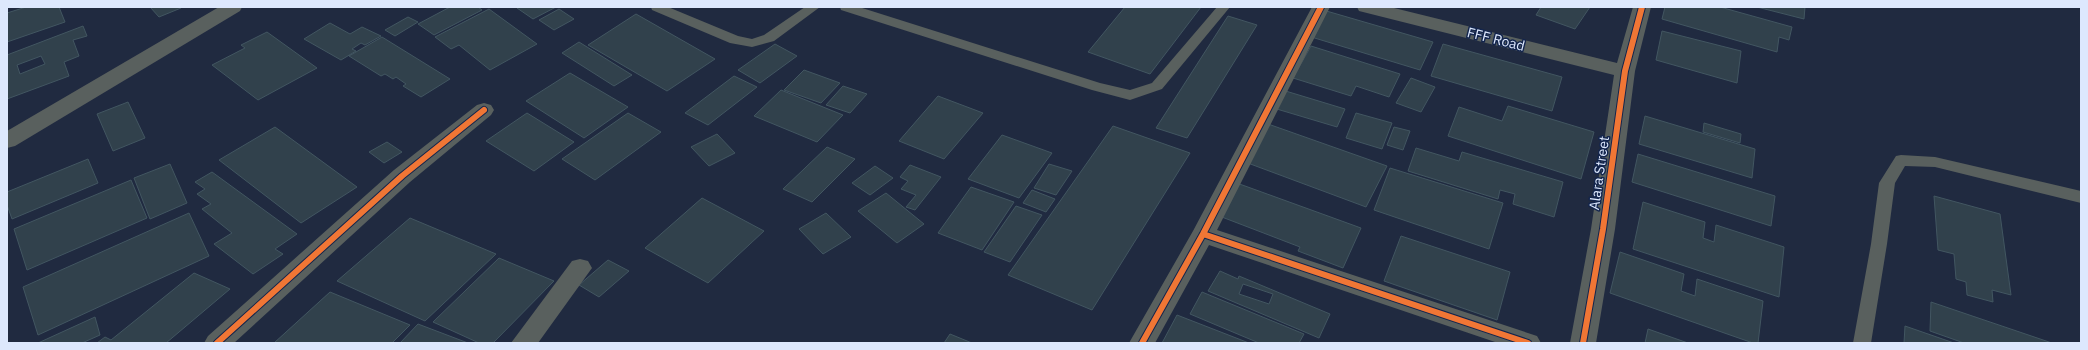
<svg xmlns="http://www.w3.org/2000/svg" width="2088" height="350" font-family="'IBM Plex Sans',sans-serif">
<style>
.building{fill:#31414c;stroke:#425661;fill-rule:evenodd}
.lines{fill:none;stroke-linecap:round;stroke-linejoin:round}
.lane{fill:#59605e;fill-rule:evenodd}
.street{fill:#59605e;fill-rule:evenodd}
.cycleway-casing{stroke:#13254d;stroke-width:8}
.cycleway{stroke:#f07635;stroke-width:6}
.labels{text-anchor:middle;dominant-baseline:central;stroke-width:3;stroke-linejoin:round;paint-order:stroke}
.street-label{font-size:14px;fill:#dde8fd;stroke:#13254d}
</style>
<rect width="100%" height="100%" fill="#202a40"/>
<path class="building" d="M26 7H59L65 22 7 42V13Z
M150 7H181V8L159 17Z
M450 7H478L482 10 434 35 418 24Z
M520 7H556L533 19 517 8Z
M1125 7H1201L1150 74 1088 52Z
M1541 7H1590L1575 29 1536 15Z
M1665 7H1720L1792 27 1789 40 1779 37 1777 52 1662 19Z
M1757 7H1805L1804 19Z
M489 9 537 44 490 70 459 45 451 49 435 37Z
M559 9 574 19 554 30 539 20Z
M1323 10 1433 42 1420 70 1308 36Z
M636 14 715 59 667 91 588 45Z
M1228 16 1257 25 1187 138 1156 128Z
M408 17 418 22 395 36 385 30Z
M330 23 350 34 362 27 381 36 365 45 361 43 352 49 356 51 341 60 304 39Z
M83 26 87 36 73 40 79 56 64 62 69 76 7 99V55ZM41 56 45 64 20 74 17 65Z
M1662 31 1741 51 1737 83 1656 60Z
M267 32 317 68 258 100 212 65 245 48 241 45Z
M382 37 450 79 421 97 403 86 406 84 396 77 393 79 385 74 381 76 349 56Z
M579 42 632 75 614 86 562 53Z
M775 44 797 56 760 83 738 70Z
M1443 44 1562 77 1552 111 1431 76Z
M1311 46 1400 74 1389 97 1356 86 1351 96 1293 78Z
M804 70 840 83 821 103 784 90Z
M570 73 628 107 584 138 526 101Z
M734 76 757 87 708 125 685 113Z
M1411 78 1435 87 1421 112 1396 103Z
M843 86 867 94 850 113 826 105Z
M1279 89 1345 109 1337 127 1270 107Z
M781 90 843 115 817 142 754 116Z
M938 96 983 113 944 159 899 141Z
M128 102 145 138 113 151 97 114Z
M1508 106 1594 132 1581 179 1448 136 1459 107 1502 121Z
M527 113 574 142 534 171 486 141Z
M628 113 661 132 595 180 562 159Z
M1356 113 1392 123 1382 149 1346 138Z
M1645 116 1755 149 1752 178 1639 144Z
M1704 123 1741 134 1740 143 1703 132Z
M1268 124 1387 166 1366 207 1245 162Z
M1113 126 1190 153 1092 310 1008 275Z
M275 127 357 187 301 223 219 160Z
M1394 127 1410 131 1403 150 1387 145Z
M717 134 735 153 709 166 691 147Z
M1002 135 1052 153 1019 198 968 179Z
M387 142 402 152 384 163 369 152Z
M827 147 855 159 812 202 783 189Z
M1416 148 1459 161 1462 152 1563 182 1554 217 1513 204 1515 194 1500 190 1498 199 1408 171Z
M1638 154 1775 196 1771 226 1632 182Z
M88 159 98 183 12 219 7 205V192Z
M170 164 187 203 150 219 134 178Z
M1049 164 1072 171 1056 195 1034 188Z
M910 165 941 177 915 210 906 207 916 195 901 189 908 181 900 177Z
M875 166 893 178 870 195 852 183Z
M1390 168 1503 203 1489 249 1374 210Z
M212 172 297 234 275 249 283 254 253 274 214 244 232 233 202 209 211 204 197 194 205 189 195 182Z
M131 180 147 218 27 270 14 229Z
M1234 182 1361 228 1343 268 1298 251 1300 247 1214 214Z
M971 187 1014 202 982 250 938 233Z
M1032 190 1055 199 1046 212 1023 203Z
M886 193 924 224 897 243 858 211Z
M1934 196 2000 214 2011 295 1992 290 1993 302 1967 295 1966 282 1956 279 1954 254 1938 250Z
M702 198 764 231 708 283 645 248Z
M1643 202 1705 222 1703 238 1714 242 1716 225 1784 247 1779 297 1633 249Z
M1016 206 1042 215 1010 262 984 252Z
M189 213 209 256 38 335 23 287Z
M826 213 851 237 823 254 799 229Z
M410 218 496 254 425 321 337 281Z
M1401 236 1510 272 1497 320 1384 281Z
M1620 252 1684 274 1681 291 1695 296 1697 279 1763 301 1758 343H1753L1610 293Z
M499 258 554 281 493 343H479L433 322Z
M608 260 629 271 599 297 579 285Z
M1220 271 1238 279 1239 276 1330 314 1319 338 1208 291ZM1243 284 1273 294 1269 304 1239 294Z
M194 273 230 289 166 343H97L105 337 111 340Z
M330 292 410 325 392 343H274Z
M1202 292 1304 334 1299 343H1259L1190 314Z
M1931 302 2052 343H1964L1930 331Z
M1177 315 1249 343H1162Z
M95 317 100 335 82 343H38Z
M418 324 468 343H400Z
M1905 326 1954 343H1904Z
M1648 329 1688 343H1645Z
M950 334 972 343H944Z"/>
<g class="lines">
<path class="lane" d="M651 7H668L738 36 752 39 764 35 805 7H820L774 41 752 47 730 43 652 10Z
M840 7H859L1100 83 1130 90 1152 83 1217 7H1230L1162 89 1130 100 1092 90 841 10Z
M1901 155 1935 157 2081 191V203L1935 167 1905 166 1895 183 1887 244 1871 343H1853L1871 244 1879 183 1896 156Z"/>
<path class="street" d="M219 7H242L240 11 15 146 7 148V131Z
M1312 7H1330L1217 230 1537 336 1541 343H1498L1209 245 1155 343H1129L1193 231Z
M1357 7H1390L1617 63 1633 7H1651L1635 71 1615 229 1596 343H1570L1591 229 1614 75 1359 11Z
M484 103 491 105 494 110 491 115 410 182 234 343H204L208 336 394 170 477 105Z
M580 259 588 261 592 268 538 343H511L572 261Z"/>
<defs>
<path id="cycleway" d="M1203 234 1528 343
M217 343 402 176 484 110
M1142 343 1203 234 1321 7
M1583 343 1603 229 1625 71 1642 7"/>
</defs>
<use href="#cycleway" class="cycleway-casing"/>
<use href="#cycleway" class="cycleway"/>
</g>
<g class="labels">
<g class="street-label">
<text transform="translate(1496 39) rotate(14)">FFF Road</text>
<text transform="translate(1599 173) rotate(-82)">Alara Street</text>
</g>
</g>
<rect width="2088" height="350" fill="none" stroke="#dde8fd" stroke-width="16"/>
</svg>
